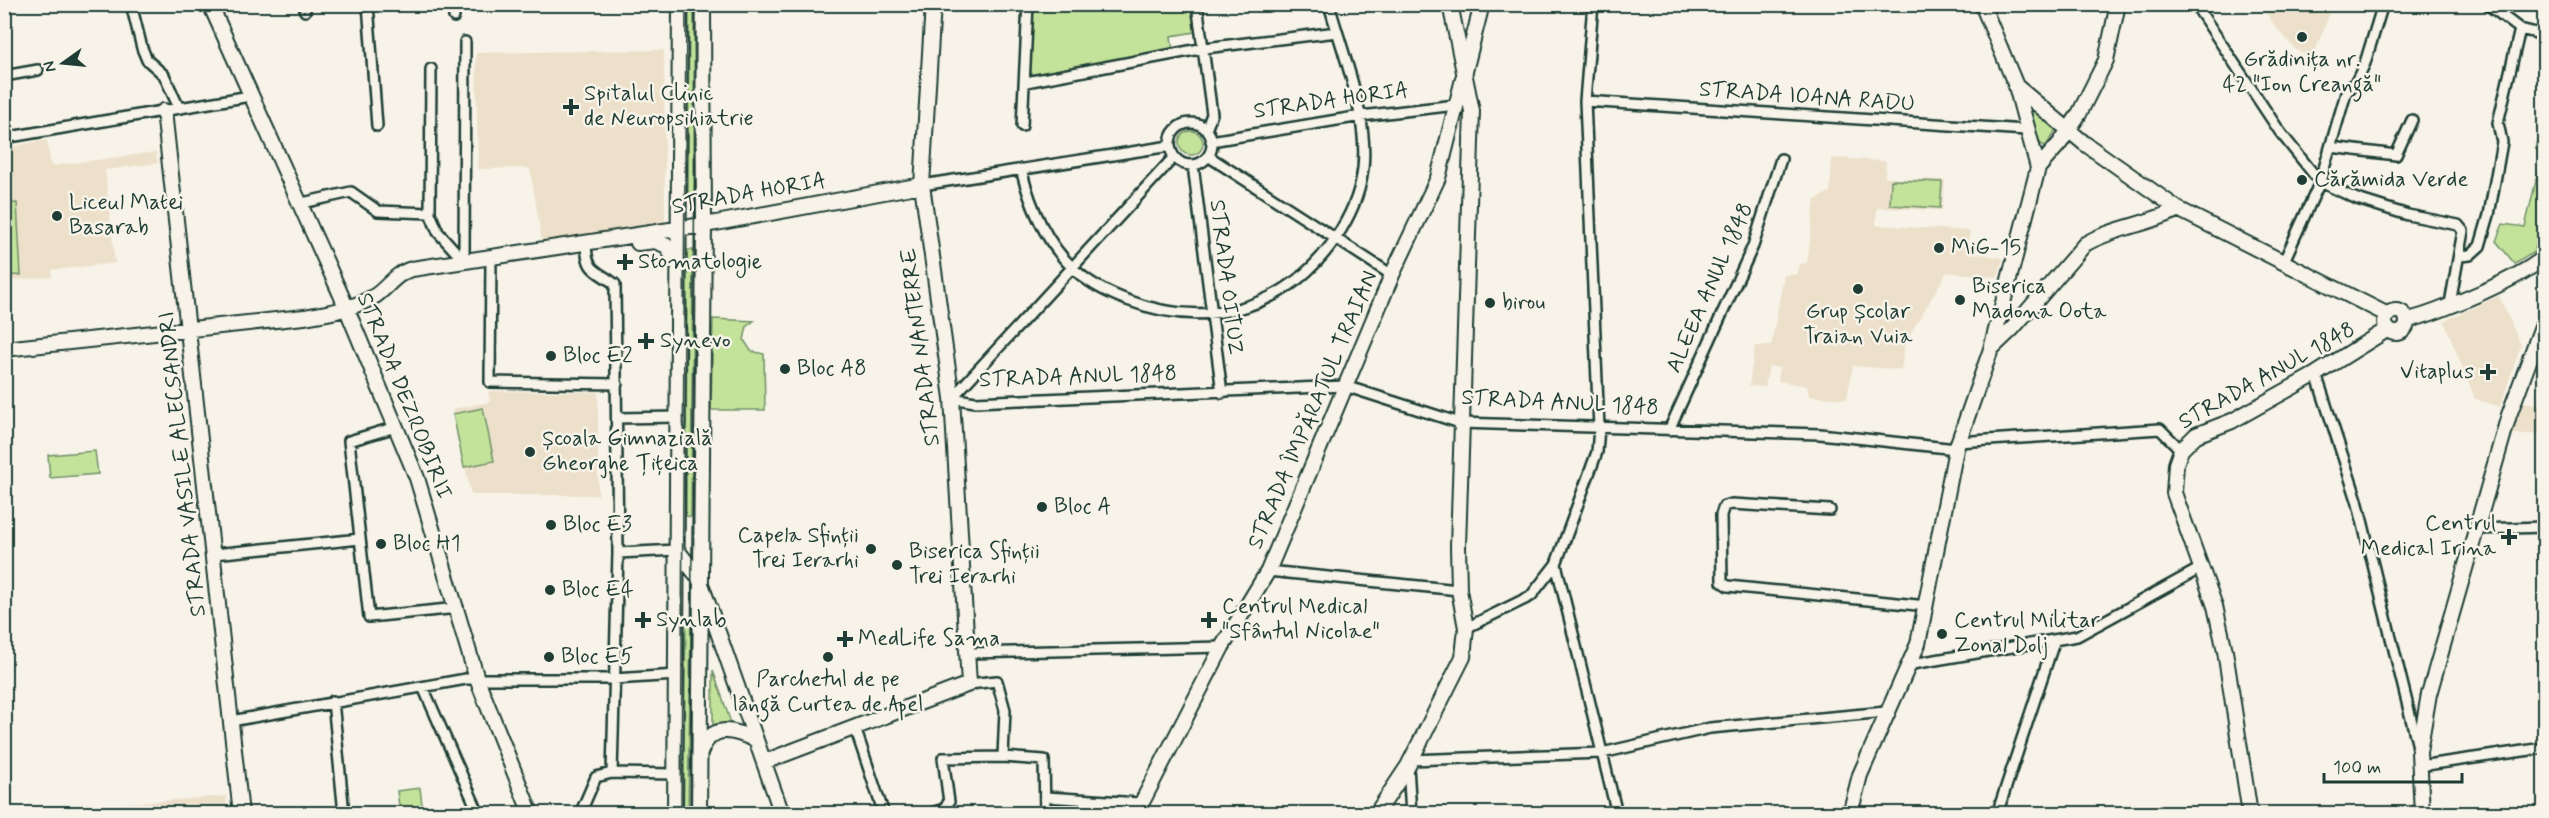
<svg xmlns="http://www.w3.org/2000/svg" width="2549" height="818" font-family="Mynerve,sans-serif">
<style>
.built{fill:#ece0ca}
.green{fill:#c3e39b;stroke:#719068;stroke-width:1.5}
.lines{fill:none;stroke-linecap:round;stroke-linejoin:round}
.street-casing{stroke:#1f3d34;stroke-width:14}
.secondary-casing{stroke:#1f3d34;stroke-width:18}
.street{stroke:#f7f3e8;stroke-width:9}
.secondary{stroke:#f7f3e8;stroke-width:14}
.tram{stroke:#1f3d34;stroke-width:1.5}
.poi-dot{fill:#1f3d34;stroke:#f7f3e8;stroke-width:2}
.labels{text-anchor:middle;dominant-baseline:central;stroke-width:5;stroke-linejoin:round;paint-order:stroke}
.poi-label{font-size:22px;fill:#1f3d34;stroke:#f7f3e8;text-anchor:start}
.street-label{font-size:22px;fill:#1f3d34;stroke:#f7f3e8}
</style>
<rect width="100%" height="100%" fill="#f7f3e8"/>
<filter id="ink" filterUnits="userSpaceOnUse"><feTurbulence type="fractalNoise" baseFrequency=".0167" numOctaves="2"/><feDisplacementMap in="SourceGraphic" scale="12" xChannelSelector="R" yChannelSelector="G"/><feConvolveMatrix kernelMatrix="1 2 1 2 8 2 1 2 1" color-interpolation-filters="sRGB"/></filter>
<g filter="url(#ink)">
<path class="built" d="M2261 5H2333L2312 59 2295 49 2274 25Z
M664 50 665 221 542 242 530 168 478 169 476 53Z
M47 140 51 166 156 152 158 163 105 170 115 263 52 270V277L5 281V148Z
M1832 158 1886 161 1885 178 1945 180 1942 210 1877 208 1876 225 1970 231 1967 252 2003 258 1998 277 1947 272 1905 343 1901 370 1853 366 1847 399 1809 396 1807 386 1778 381 1779 368 1769 366 1765 387 1749 386 1755 346H1771L1784 275 1797 274 1799 264 1807 263 1815 200 1830 192Z
M2499 296 2521 345 2500 407 2475 399 2444 321Z
M488 391 598 392V495H471L453 409 490 402Z
M2522 402 2544 405V434H2512Z
M226 796 228 813H97L95 806Z"/>
<path class="green" d="M694 5V195H688L689 5Z
M1028 5H1197L1202 31 1171 36 1173 54 1026 82Z
M2027 104 2056 130 2046 146 2040 144Z
M2544 110V220L2534 252 2515 264 2496 241 2503 224 2525 227 2543 151 2535 149Z
M1179 143a12 12 0 1 1 24 0a12 12 0 1 1-24 0Z
M1891 180 1942 182 1940 208 1890 205Z
M17 203 21 275 5 276V204Z
M687 250H693L691 517 686 516Z
M713 319 754 321 747 326 744 340 751 351 764 354 765 410H711Z
M483 408 494 461 464 467 453 414Z
M95 451 98 474 50 478 48 455Z
M686 623H691L688 813 683 814Z
M713 670 732 726 713 728Z
M420 788 423 813H400L397 791Z"/>
<g class="lines">
<defs>
<path id="street" d="M131 4 142 48 147 60 164 75 179 108
M305 4V11
M368 4 377 126
M453 4 454 17
M1197 4 1212 114 1206 130
M1593 4 1585 101 1599 428 1597 452 1556 564 1617 814
M2195 4 2280 132 2320 182 2357 199 2408 215 2458 225 2463 231 2450 304
M2487 4 2520 29 2544 35
M431 69 430 213 438 232 464 261
M4 76 38 70
M1026 82 1205 48 1337 32
M1585 101 2026 130
M1170 144a21 21 0 1 1 42 0a21 21 0 1 1-42 0Z
M1022 126 1028 4
M4 138 250 96
M1211 141 1361 116 1456 105
M2331 147 2396 155 2412 120
M1208 156 1392 275
M1193 165 1222 393
M1021 169C1030 205 1045 242 1073 268 1088 283 1108 293 1127 300 1203 329 1280 312 1330 246 1344 227 1356 205 1361 181 1373 125 1344 59 1329 4
M922 185 1170 146
M298 204 351 192 378 211 430 213
M586 244C587 272 595 269 615 284L618 553 612 773 676 774
M2460 256 2470 255 2480 246 2489 215 2502 142 2498 123 2520 29
M491 257 490 382 617 384
M464 261 465 42
M2284 261 2320 182 2346 93 2357 80 2365 63 2383 4
M2316 374 2357 500 2418 747
M952 398 975 402 1345 386 1460 423 1820 434 1956 449
M952 398 1174 157
M617 418 679 417
M396 427 349 441 369 617 458 608
M1669 430 1753 246 1781 159
M1957 442 2160 429 2181 450
M1830 510 1732 504 1724 506 1721 515 1722 582 1728 586 1927 606
M2478 529 2544 527
M618 553 677 550
M214 554 360 539
M1268 571 1459 590
M1466 628 1531 596 1556 564
M968 653 1222 647
M1912 664 2077 636 2201 568
M969 684 997 681 1005 710 1003 757
M423 687 479 814
M333 701 344 814
M231 721 466 679H614L677 675
M855 728 884 814
M1411 760 1602 753 1710 728 1886 712
M1408 766 1411 814
M2419 766 2544 748
M1046 797 1139 803
M580 814 596 777 612 773
M929 814 944 809 949 802 943 758 1003 757 1044 760 1045 814
M1997 814 2054 642"/>
<path id="secondary" d="M210 4 341 295 417 478 477 679 531 814
M1982 4 2016 86 2038 168
M2016 86 2084 143 2178 209 2388 315
M164 111 241 814
M638 243 655 241 667 246 676 263
M2385 322a11 11 0 1 1 22 0a11 11 0 1 1-22 0Z
M2407 320C2432 316 2531 274 2544 256
M4 349 304 317C328 313 353 309 375 296 388 287 396 273 412 269L716 223 922 185
M1991 349 2013 328 2085 244C2114 227 2149 225 2178 209
M677 550 699 578 782 814
M700 753C711 723 732 729 756 740
M764 762 969 684 952 398 922 185 933 4
M675 814 680 4
M699 814 704 224 703 4
M1136 814 1222 647 1268 571 1392 275 1438 178 1482 4
M1376 814 1408 766 1463 657 1466 628 1459 590 1458 546 1472 111 1450 4
M1850 814 1860 775 1918 644 1956 449 1991 349 2038 168 2060 143 2079 114 2106 60 2118 4
M2250 814 2225 651 2215 606 2174 493 2176 464 2181 450 2196 435 2232 421 2316 374 2388 329
M2422 814 2419 752 2429 694 2509 415 2544 321"/>
</defs>
<use href="#street" class="street-casing"/>
<use href="#secondary" class="secondary-casing"/>
<use href="#street" class="street"/>
<use href="#secondary" class="secondary"/>
<path class="tram" d="M681 814 686 4
M690 814 696 4"/>
</g>
</g>
<g class="poi-dot">
<circle cx="2302" cy="37" r="6"/>
<path d="M568 98h6v6h6v6h-6v6h-6v-6h-6v-6h6z"/>
<circle cx="2302" cy="180" r="6"/>
<circle cx="57" cy="216" r="6"/>
<circle cx="1939" cy="248" r="6"/>
<path d="M622 253h6v6h6v6h-6v6h-6v-6h-6v-6h6z"/>
<circle cx="1858" cy="289" r="6"/>
<circle cx="1960" cy="300" r="6"/>
<circle cx="1490" cy="303" r="6"/>
<path d="M643 332h6v6h6v6h-6v6h-6v-6h-6v-6h6z"/>
<circle cx="551" cy="356" r="6"/>
<circle cx="785" cy="369" r="6"/>
<path d="M2485 363h6v6h6v6h-6v6h-6v-6h-6v-6h6z"/>
<circle cx="530" cy="452" r="6"/>
<circle cx="1042" cy="507" r="6"/>
<circle cx="551" cy="525" r="6"/>
<path d="M2506 528h6v6h6v6h-6v6h-6v-6h-6v-6h6z"/>
<circle cx="381" cy="544" r="6"/>
<circle cx="871" cy="549" r="6"/>
<circle cx="897" cy="565" r="6"/>
<circle cx="550" cy="590" r="6"/>
<path d="M640 611h6v6h6v6h-6v6h-6v-6h-6v-6h6z"/>
<path d="M1206 611h6v6h6v6h-6v6h-6v-6h-6v-6h6z"/>
<circle cx="1942" cy="634" r="6"/>
<path d="M842 630h6v6h6v6h-6v6h-6v-6h-6v-6h6z"/>
<circle cx="549" cy="657" r="6"/>
<circle cx="828" cy="657" r="6"/>
</g>
<g class="labels">
<g class="poi-label">
<text x="2302" y="60" text-anchor="middle">Grădinița nr.<tspan x="2302" dy="25">42 "Ion Creangă"</tspan></text>
<text x="584" y="94">Spitalul Clinic<tspan x="584" dy="25">de Neuropsihiatrie</tspan></text>
<text x="2314" y="180">Cărămida Verde</text>
<text x="69" y="203">Liceul Matei<tspan x="69" dy="25">Basarab</tspan></text>
<text x="1951" y="248">MiG-15</text>
<text x="638" y="262">Stomatologie</text>
<text x="1972" y="287">Biserica<tspan x="1972" dy="25">Madona Oota</tspan></text>
<text x="1502" y="303">birou</text>
<text x="1858" y="312" text-anchor="middle">Grup Școlar<tspan x="1858" dy="25">Traian Vuia</tspan></text>
<text x="660" y="341">Synevo</text>
<text x="563" y="356">Bloc E2</text>
<text x="797" y="369">Bloc A8</text>
<text x="2474" y="372" text-anchor="end">Vitaplus</text>
<text x="542" y="439">Școala Gimnazială<tspan x="542" dy="25">Gheorghe Țițeica</tspan></text>
<text x="1054" y="507">Bloc A</text>
<text x="2496" y="524" text-anchor="end">Centrul<tspan x="2496" dy="25">Medical Irina</tspan></text>
<text x="563" y="525">Bloc E3</text>
<text x="859" y="536" text-anchor="end">Capela Sfinții<tspan x="859" dy="25">Trei Ierarhi</tspan></text>
<text x="393" y="544">Bloc H1</text>
<text x="909" y="552">Biserica Sfinții<tspan x="909" dy="25">Trei Ierarhi</tspan></text>
<text x="562" y="590">Bloc E4</text>
<text x="1222" y="607">Centrul Medical<tspan x="1222" dy="25">"Sfântul Nicolae"</tspan></text>
<text x="656" y="620">Synlab</text>
<text x="1954" y="621">Centrul Militar<tspan x="1954" dy="25">Zonal Dolj</tspan></text>
<text x="858" y="639">MedLife Sama</text>
<text x="561" y="657">Bloc E5</text>
<text x="828" y="680" text-anchor="middle">Parchetul de pe<tspan x="828" dy="25">lângă Curtea de Apel</tspan></text>
</g>
<g class="street-label">
<text transform="translate(1807 97) rotate(4)">STRADA IOANA RADU</text>
<text transform="translate(1331 101) rotate(-8)">STRADA HORIA</text>
<text transform="translate(749 194) rotate(-10)">STRADA HORIA</text>
<text transform="translate(1226 277) rotate(83)">STRADA OITUZ</text>
<text transform="translate(1710 288) rotate(-66)">ALEEA ANUL 1848</text>
<text transform="translate(921 347) rotate(-97)">STRADA NANTERRE</text>
<text transform="translate(2267 376) rotate(-29)">STRADA ANUL 1848</text>
<text transform="translate(1078 377) rotate(-2)">STRADA ANUL 1848</text>
<text transform="translate(404 396) rotate(68)">STRADA DEZROBIRII</text>
<text transform="translate(1560 403) rotate(3)">STRADA ANUL 1848</text>
<text transform="translate(1313 410) rotate(-67)">STRADA ÎMPĂRATUL TRAIAN</text>
<text transform="translate(183 464) rotate(-96)">STRADA VASILE ALECSANDRI</text>
</g>
</g>
<rect width="2549" height="818" fill="none" stroke="#f7f3e8" stroke-width="24"/>
<rect x="12" y="12" width="2525" height="794" fill="none" stroke="#1f3d34" stroke-width="2" filter="url(#ink)"/>
<g transform="translate(63 63) rotate(255)" stroke="#f7f3e8" stroke-width="4.5" paint-order="stroke">
<path d="M0-4.5L10 22L0 15L-10 22Z" fill="#1f3d34"/>
<text y="-9" font-size="16" font-weight="bold" text-anchor="middle" fill="#1f3d34">N</text>
</g>
<path d="M2324 773v9h138v-9" fill="none" stroke="#1f3d34" stroke-width="3"/>
<text x="2333" y="773" font-size="18" fill="#1f3d34" stroke="#f7f3e8" stroke-width="4.5" paint-order="stroke">100 m</text>
</svg>
